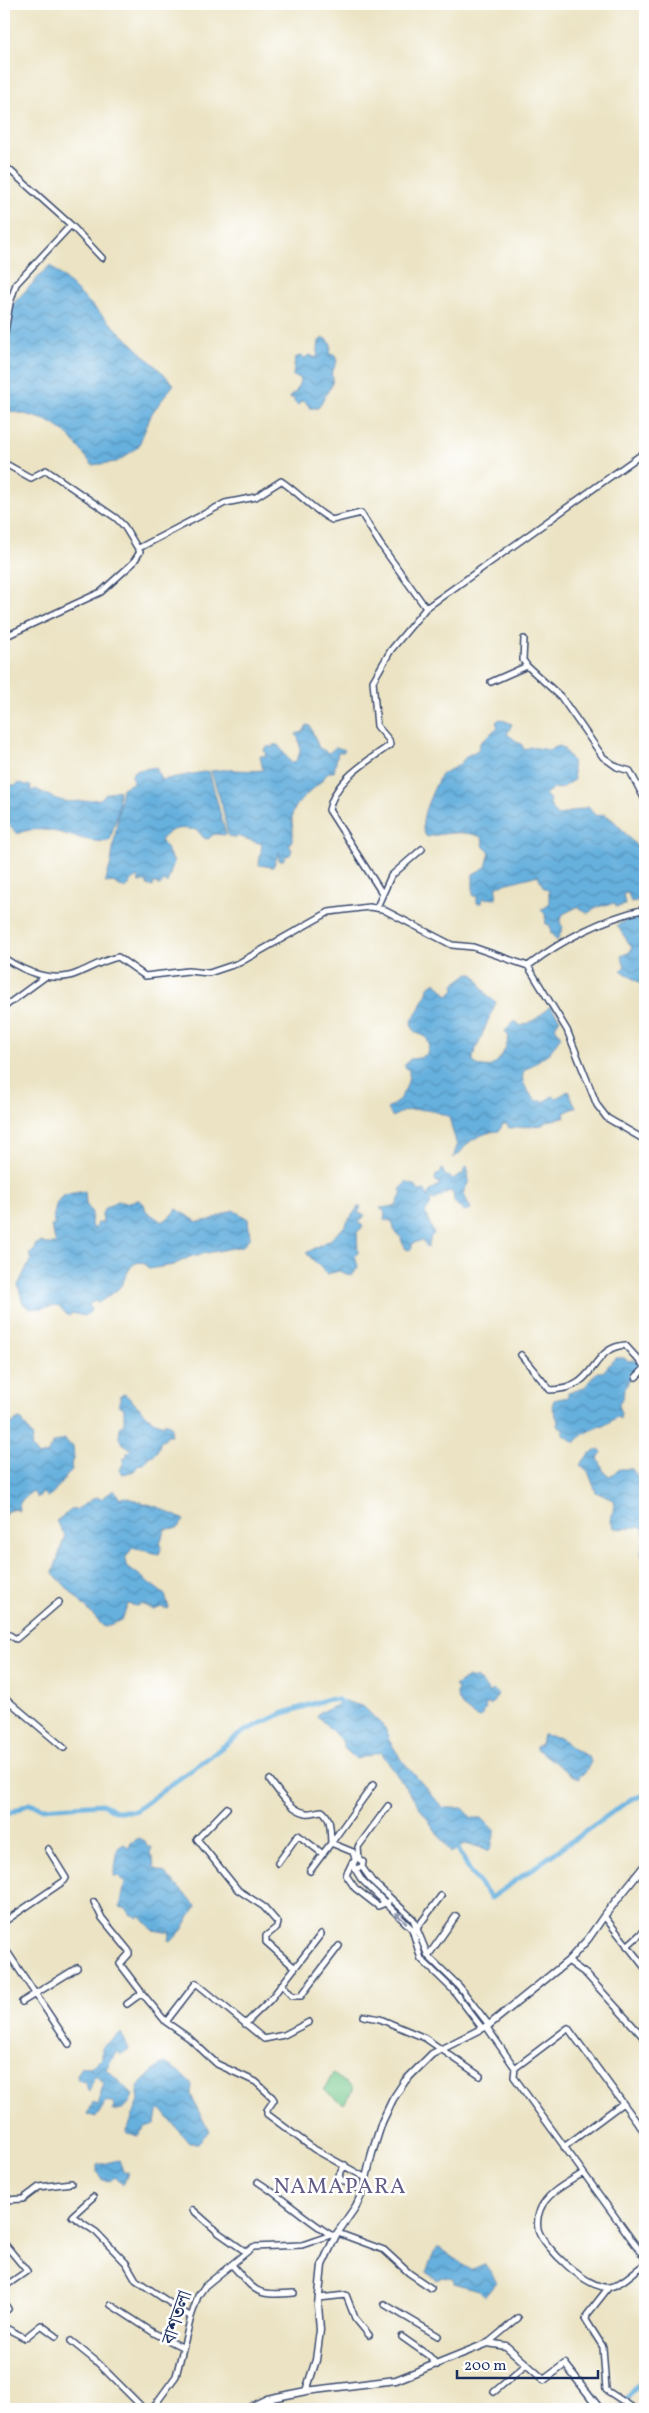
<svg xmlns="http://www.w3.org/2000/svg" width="649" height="2413" font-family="Vollkorn,'Noto Serif Bengali',serif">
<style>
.pitch{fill:#76c98c;stroke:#487c75}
.water{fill:url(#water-waves);stroke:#40709e}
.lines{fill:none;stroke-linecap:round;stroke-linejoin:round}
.canal{stroke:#66b0de;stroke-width:5}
.minor-casing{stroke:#3a4a6d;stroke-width:8}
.tertiary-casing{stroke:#3a4a6d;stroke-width:9}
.minor{stroke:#fff;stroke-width:5}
.tertiary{stroke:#fff;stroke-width:6}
.oneway{stroke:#8d97ae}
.labels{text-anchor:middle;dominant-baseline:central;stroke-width:5;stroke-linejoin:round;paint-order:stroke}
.street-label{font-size:20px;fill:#1b2f5e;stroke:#fff}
.quarter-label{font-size:22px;letter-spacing:1px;fill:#625c89;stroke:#fff}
</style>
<defs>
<pattern id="water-waves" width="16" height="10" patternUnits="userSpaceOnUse" patternTransform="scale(1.25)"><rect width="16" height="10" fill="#66b0de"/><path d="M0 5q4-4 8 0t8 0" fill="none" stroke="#5390b7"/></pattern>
</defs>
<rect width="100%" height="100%" fill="#fff"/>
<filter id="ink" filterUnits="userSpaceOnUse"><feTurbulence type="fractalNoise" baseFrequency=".02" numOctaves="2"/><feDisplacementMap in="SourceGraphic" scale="10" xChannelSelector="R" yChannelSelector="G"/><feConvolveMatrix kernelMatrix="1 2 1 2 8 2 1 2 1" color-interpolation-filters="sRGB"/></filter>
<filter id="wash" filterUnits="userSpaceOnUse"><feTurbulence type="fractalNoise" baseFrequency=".0096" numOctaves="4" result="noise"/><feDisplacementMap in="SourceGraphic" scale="20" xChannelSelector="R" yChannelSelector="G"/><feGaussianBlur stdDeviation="1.12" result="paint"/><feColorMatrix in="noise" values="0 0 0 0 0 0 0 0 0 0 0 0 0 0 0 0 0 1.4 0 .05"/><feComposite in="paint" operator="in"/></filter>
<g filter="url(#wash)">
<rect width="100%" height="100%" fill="#ebe3c3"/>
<path class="pitch" d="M333 2074 354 2088 344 2104 323 2090Z"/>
<path class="water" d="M50 265 174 384 152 413 138 447 117 462 92 465C62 424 54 419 4 410V355L12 305Z
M323 338 327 339 331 344 330 355 334 354 337 361 331 375 333 377 332 384 318 408H310L305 401H301L298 405 294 402V398H290L292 394 296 392 301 378 293 376 295 358 300 356 305 358 309 355 317 358 319 341Z
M500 719 512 724 507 734 522 745 524 750 530 747 549 750 559 746 563 748 572 761 574 780 560 789 554 788 545 794 550 800V805L557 816 588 807 596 816 604 814C619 822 626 837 639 848L645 847V899L631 902 628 893 623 894 625 905 617 907 614 903 597 907 588 913 577 907 563 914 560 923 563 927 557 941 551 933 550 925 546 924 545 914 541 910 549 905V891L543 887 538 875 497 886 496 899 483 898 482 903H477V896H473V874L486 867 490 852 484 847 482 837C463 830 445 833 427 837 414 824 435 788 441 774L458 766 467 756 478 750 480 743 498 727 496 722Z
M307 725 310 726 319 748 329 753 336 747 345 750 343 752H338L334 772H328C319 788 302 794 294 810 288 821 298 834 289 845L292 850 290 855 286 856 282 861 279 860V852L273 867 259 865 262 844 237 836 236 838 228 836 222 805 211 771C231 768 244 772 263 770L260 756H266L264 749 270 746 272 748 273 745H278L292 764C302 757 302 744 296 734L303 732Z
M156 767 161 780 209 771 226 835 214 834 208 839 204 838 197 830C182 828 171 826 161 840L174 862 167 883 164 881 160 886 154 882 153 887 147 885V882H139L138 877 131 880 130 885 125 889 113 882 105 883 111 863 122 788 133 783 132 775 134 771Z
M4 782 15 786 19 783 31 786 30 789 33 791 36 789C67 806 67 802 101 799L105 794 119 790 118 811 110 840C88 848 47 819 17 834L4 818 9 814 4 812Z
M645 914V987L621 970 625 966 621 956 630 952 632 948 617 925 637 915Z
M469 973 475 975 488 997 496 1002 473 1056V1062C492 1078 505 1054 509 1037L505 1031 515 1021 521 1026C534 1022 541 1015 550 1006L560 1019 555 1027 561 1036 550 1052 524 1071C519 1083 529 1092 536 1101H546L552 1096 557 1098 568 1091 576 1107 564 1113 565 1117 548 1121 542 1125 509 1128 507 1124H503L499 1131C489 1131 475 1137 467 1144 462 1150 460 1154 453 1158L457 1146 449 1117C433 1109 408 1105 393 1117L387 1109C400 1103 410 1085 409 1071L404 1066 410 1059 420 1058 427 1054 429 1044 426 1037 415 1032 411 1024C415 1012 427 1000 428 987L436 982 448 996 455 989 454 984Z
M467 1166 469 1181 463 1193 471 1209 464 1211 454 1202 453 1193 449 1191 435 1200 431 1198 430 1206 425 1212 434 1234 431 1236 428 1248 422 1240 412 1244V1248L409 1250 406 1249 401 1240 402 1238 395 1233 392 1221 384 1220 385 1212 380 1208 396 1206 402 1193 400 1190 406 1182 415 1186 419 1191 425 1190 428 1198 429 1192 440 1184 435 1180 436 1175H439L442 1169 445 1175 453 1179 461 1174 463 1175 464 1169Z
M85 1191 86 1204 92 1213 91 1225 94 1230 97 1223H103L102 1214 105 1208 118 1201 125 1203 139 1200 144 1204 146 1211 162 1222 171 1216 176 1209 198 1222 210 1220 233 1210 248 1219 250 1237 243 1246 192 1256 173 1265 149 1269 144 1263C128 1258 127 1281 118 1289 112 1294 104 1299 98 1303L95 1301 89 1304 91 1311 84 1316 73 1313 68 1316 59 1306 30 1309 23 1303 18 1285 31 1259 29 1253 33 1252 36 1244 43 1242 44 1244H56L51 1226 55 1225C52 1220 54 1216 55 1210 57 1193 70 1194 85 1191Z
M358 1207H361L358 1213 365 1215 358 1224H361L363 1227 357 1232 358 1253 355 1255 358 1267 352 1276 339 1271 327 1274 306 1253 330 1240 343 1228Z
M615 1358H624L628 1361 637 1360 640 1363V1373L633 1375 627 1383 628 1385 624 1389 623 1398 619 1404V1410L621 1411 620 1419 617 1417 602 1427 601 1425 582 1435 575 1443 563 1434V1428L557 1426 558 1421 552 1406 554 1400 568 1397V1393L584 1388 597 1372H603Z
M125 1394 153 1421 164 1425 165 1422 172 1427 171 1435H167L164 1440 160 1442C160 1447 156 1456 148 1457L144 1464H139L134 1471 123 1474 120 1470 124 1462 123 1459 127 1457V1453L131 1449 122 1443 119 1438 120 1426 124 1424V1408L119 1405 121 1399 119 1396Z
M19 1419 22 1420 33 1438 31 1447 38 1456 47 1454 53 1443 65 1439 70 1445 73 1446 74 1460 71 1462 72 1471C61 1480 59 1490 47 1497L43 1493 37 1498 33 1491C26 1496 17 1502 19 1511L15 1509 7 1511 4 1516V1428Z
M599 1449 602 1452 598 1458 605 1474 610 1476 620 1469H632L645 1487V1559L641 1554 645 1537 643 1528C633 1524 623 1532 613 1527L611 1521 615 1501 596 1492 588 1471 580 1465 589 1454Z
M114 1490 120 1499 124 1497 158 1507 184 1520 178 1528 165 1529 160 1543 162 1547 159 1554 132 1548 125 1559 126 1565 165 1595 169 1608 167 1609 161 1607 154 1610 142 1604 137 1606 128 1604 122 1620 104 1627 53 1573 65 1535 56 1521 74 1508 76 1510 96 1497 101 1499Z
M468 1677 473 1679 476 1677 490 1692 494 1690 498 1694 492 1704H487L485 1706 486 1709 482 1713 483 1715 479 1718C467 1713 453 1700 458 1688L455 1686Z
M345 1701 364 1707 385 1728 389 1740 401 1759 443 1808H463L472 1818H482L495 1831 491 1848 487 1851 484 1848 464 1844 451 1853 381 1752 356 1759 345 1749 342 1741 317 1716 320 1712 327 1710Z
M543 1735 562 1738 570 1747 589 1757 591 1762 584 1774 579 1776V1779C562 1771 552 1758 536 1749V1746L541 1744Z
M139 1838 145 1841 147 1847H152L150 1854 153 1858 154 1868 165 1873 196 1906 182 1930 171 1942 169 1940 171 1933 153 1930 140 1916 137 1918 134 1915H131L127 1909 120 1907 125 1883 118 1876H114L118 1848 124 1844 129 1848 131 1843Z
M121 2033 129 2049 120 2055 117 2051 106 2069 133 2095C129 2106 124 2110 112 2111L115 2104 106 2101 96 2117 88 2114 93 2102 97 2104 104 2083 95 2075 89 2092 85 2082 78 2080 77 2075 82 2067 89 2068 102 2059V2047Z
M165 2063 178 2071 192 2085C192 2088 191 2091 191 2093 191 2098 206 2125 209 2131L198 2143H189L161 2109 157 2112 155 2124 145 2127 138 2136 128 2134 127 2131 139 2100 137 2087 161 2064Z
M119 2160 123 2171 128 2172 123 2185 115 2177 109 2182 101 2179 97 2172V2165Z
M438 2247 470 2270 484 2264 497 2282 485 2296 478 2290 454 2283 453 2279 442 2277 437 2280 426 2272 434 2253Z"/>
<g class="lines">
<path class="canal" d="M4 1816 29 1804 42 1808 102 1804 116 1811H135L243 1732 281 1714 328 1699 338 1700 346 1707
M455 1843 471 1873 491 1898 631 1799 645 1795
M618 2409 645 2377"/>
</g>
</g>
<g filter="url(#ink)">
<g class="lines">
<defs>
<path id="minor" d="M4 165 71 225 102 258
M4 337 10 303 16 284 71 225
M4 463 31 478 46 470 116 518 124 526 140 552 133 563 101 592 4 637
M139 548 225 503 256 497 281 481C299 493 313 510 332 520L361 513 380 544 426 608
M524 639 523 660 527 666 561 697 603 757 617 767 630 771 645 800
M491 682 527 666
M382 893 329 810C335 779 367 762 390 745L389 740 377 726 373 681 391 650 426 608 645 452
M377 907 391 876 422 849
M4 958C25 972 54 984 78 973 92 967 104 960 118 957L145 976 188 971 209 973 239 963 329 912 369 907 382 909 452 945 473 947 528 966 567 1030 597 1105 607 1118 645 1140
M528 966C563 939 603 919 645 909
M4 1007 45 977
M521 1355 550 1390C598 1390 589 1348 625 1345L645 1367
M636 1377 645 1368
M4 1633 5 1632 16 1639 59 1602
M4 1697 64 1748
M270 1780C279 1792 290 1810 306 1813 312 1814 317 1811 322 1811 332 1818 330 1832 331 1843
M227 1808 197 1839 238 1890 264 1907 278 1923 277 1927 266 1936V1942L295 1968
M332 1842 373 1785
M359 1859 358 1847 388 1806
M278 1863 298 1835 323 1854
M352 1863 346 1875 355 1888 378 1906 388 1902
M362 1867 372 1881 413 1919 428 1956 459 1986 489 2025
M355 1869 362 1867 363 1862 359 1859H355L353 1866 361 1879 412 1929 421 1959 453 1990 482 2028
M310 1871 331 1843 353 1852 355 1859
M94 1902 102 1918 129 1951V1954L120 1964 142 1993
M604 1916 645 1968
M4 1922 64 1881 66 1878 48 1849
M417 1928 441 1896
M627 1946 645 1930
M4 1947 69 2044
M428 1956 456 1916
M568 1961 586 1974 645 2039
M282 1984 292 1996H301L339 1946
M22 2002 77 1968
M127 2004 142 1993 166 2022 189 2038 217 2064 256 2082 272 2097 274 2100 267 2110V2114L314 2149 366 2178
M364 2016 380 2019 425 2038 480 2076
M166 2022 196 1983 264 2039 284 2035 309 2022
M245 2024 270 2000 321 1934
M486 2026 515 2068 568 2028 645 2133
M515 2068 514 2077 645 2258
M564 2147 623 2103
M345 2165 339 2175 341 2180 363 2191
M583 2173C568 2183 547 2192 540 2210 538 2215 537 2223 538 2229 543 2247 589 2291 610 2287 623 2284 634 2271 645 2264
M258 2182C283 2198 305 2219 331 2235
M93 2197 72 2216 96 2232 126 2263 136 2280 191 2317
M4 2200 23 2199 39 2187 71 2183
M193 2210 219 2233 246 2252
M338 2233 384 2250 409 2273 431 2288
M4 2243 27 2271 4 2287
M232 2265C257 2293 255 2296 294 2293
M609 2287 587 2315 586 2320 603 2347 606 2390 635 2409
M319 2298 346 2295 355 2318 369 2335
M4 2303 8 2309 4 2312
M384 2304 438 2336
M111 2305 154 2333 182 2347
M4 2327 25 2338 41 2325 56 2336
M402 2337 429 2356 437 2365
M71 2341 97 2362 144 2409
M488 2343 518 2318
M494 2392 527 2364
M152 2409 176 2376 191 2317 198 2296 205 2286 253 2247 302 2245 331 2235H336"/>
<path id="tertiary" d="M306 2391 396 2380 488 2343 506 2346 544 2380 565 2364 600 2409
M246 2409 267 2399 306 2391 316 2360 320 2330 318 2305 322 2265 336 2235 356 2206 363 2191 372 2153 382 2122 393 2099 405 2081 432 2054 489 2025 568 1961 588 1939 604 1916 645 1865"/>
</defs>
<use href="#minor" class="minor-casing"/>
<use href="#tertiary" class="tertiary-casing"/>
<use href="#minor" class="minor"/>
<use href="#tertiary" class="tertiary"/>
</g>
<defs><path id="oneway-shaft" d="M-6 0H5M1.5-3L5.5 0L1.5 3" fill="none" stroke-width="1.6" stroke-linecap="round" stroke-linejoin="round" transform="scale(1.25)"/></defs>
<use class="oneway" href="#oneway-shaft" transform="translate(401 1918) rotate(-136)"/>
</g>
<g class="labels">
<g class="street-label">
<text transform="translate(178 2318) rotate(-71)">বাশতলা</text>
</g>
<g class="quarter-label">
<text x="340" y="2187">NAMAPARA</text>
</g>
</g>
<rect width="649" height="2413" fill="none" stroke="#fff" stroke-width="20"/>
<path d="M457 2370v8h141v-8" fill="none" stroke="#1b2f5e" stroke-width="2.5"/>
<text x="464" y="2370" font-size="15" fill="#1b2f5e" stroke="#ffffff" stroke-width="4" paint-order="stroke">200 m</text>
</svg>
